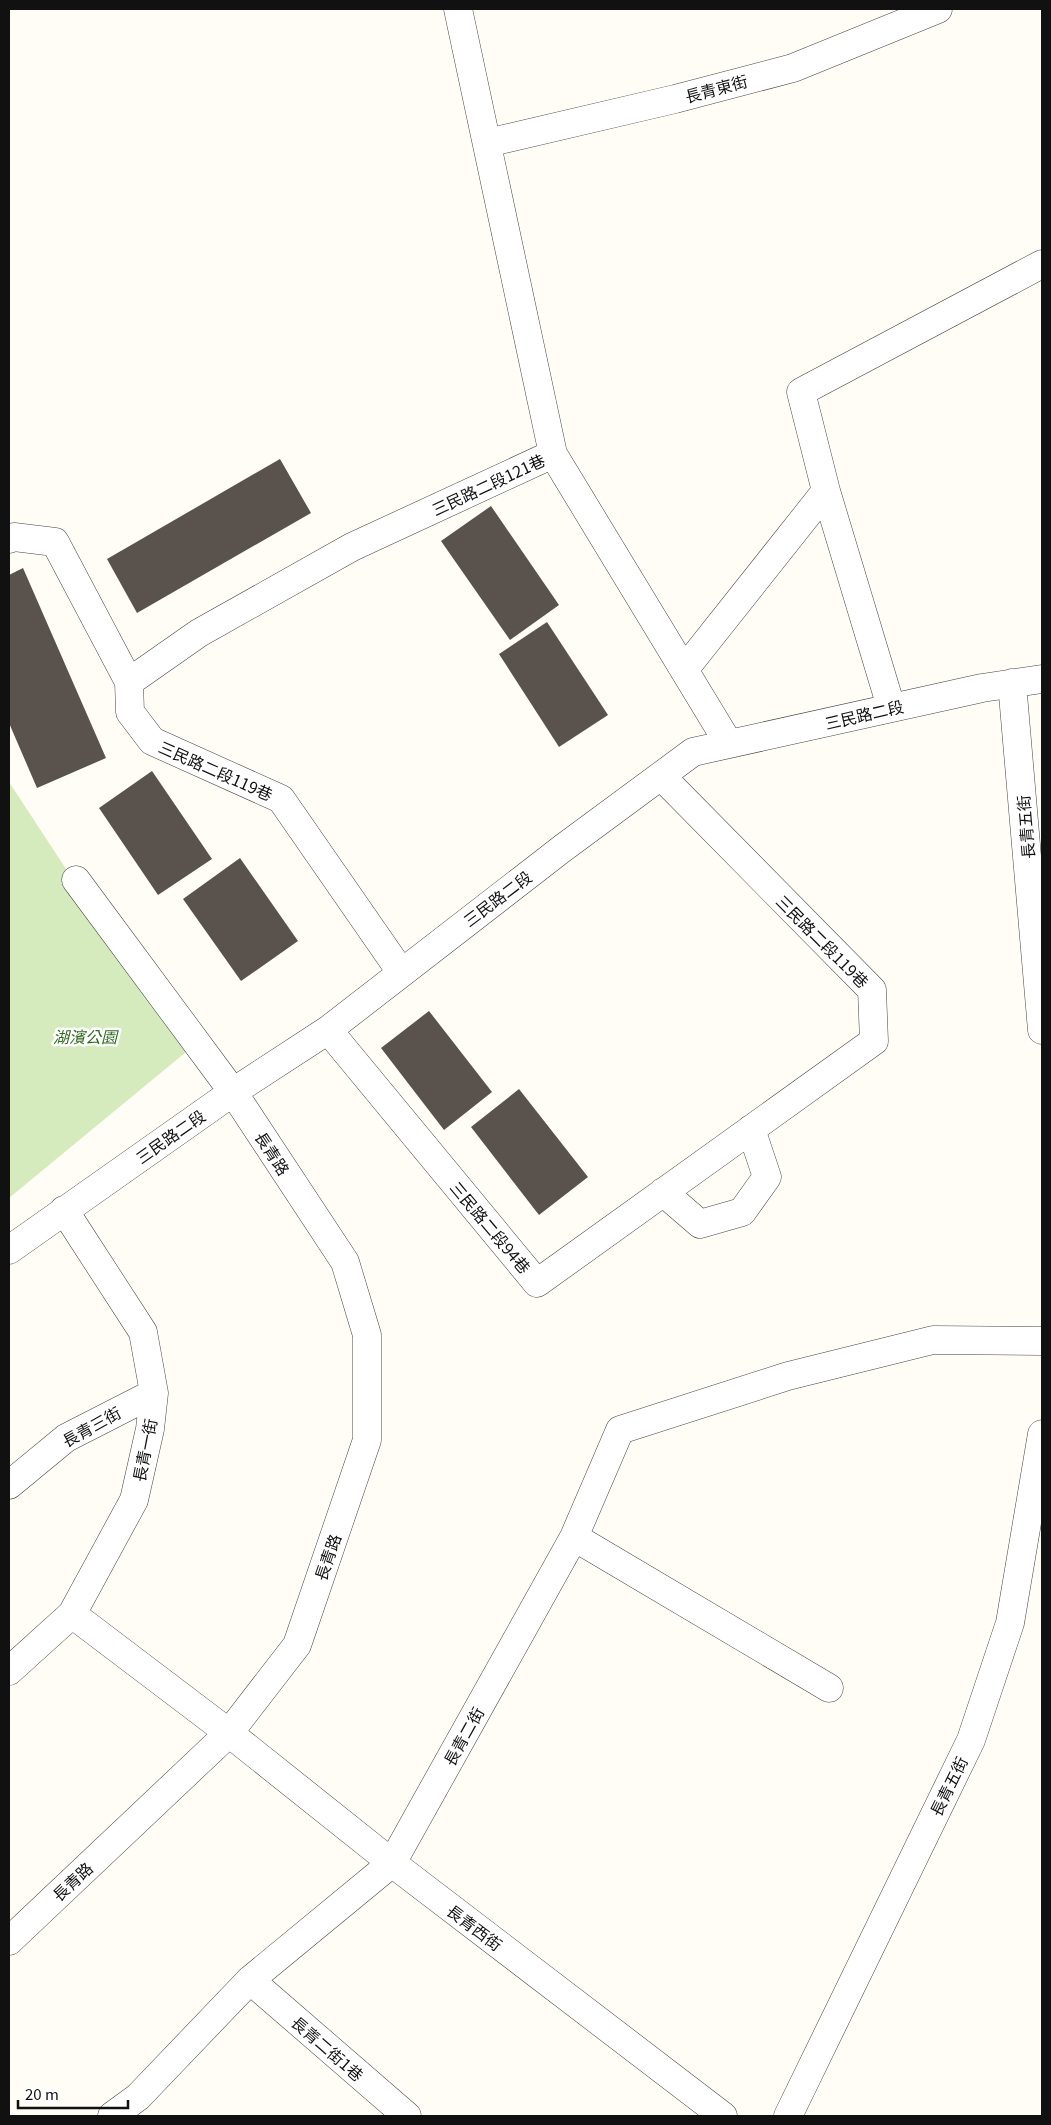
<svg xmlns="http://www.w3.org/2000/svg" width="1051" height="2125" font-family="Georgia,'Noto Sans TC',serif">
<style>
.green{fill:#d5ebbd}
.building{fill:#5a524d}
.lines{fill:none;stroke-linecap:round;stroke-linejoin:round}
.minor-casing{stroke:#444;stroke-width:29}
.minor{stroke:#fff;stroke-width:28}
.labels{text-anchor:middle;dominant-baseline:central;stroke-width:5;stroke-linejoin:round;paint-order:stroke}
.street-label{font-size:16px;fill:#111;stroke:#fff}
.park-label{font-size:16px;font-style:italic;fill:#2f6b1f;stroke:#fff}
</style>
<rect width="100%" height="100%" fill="#fffdf5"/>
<path class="green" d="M9 782 186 1052 9 1198Z"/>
<path class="building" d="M280 459 311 513 137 613 107 559Z
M491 506 559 605 510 640 441 541Z
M23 568 106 758 37 788 9 723V575Z
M547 622 608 715 559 747 499 654Z
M152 771 212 859 158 895 99 808Z
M240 858 298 941 241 981 183 899Z
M429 1011 492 1092 444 1130 381 1048Z
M519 1089 588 1177 539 1215 471 1127Z"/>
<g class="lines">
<defs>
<path id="minor" d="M458 9 553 454 729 744
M487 143 675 99 793 68 938 9
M826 491 891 707
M9 539 14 537 55 542 129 682 130 712 152 741 281 799 401 972
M684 670 826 491 801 392 1042 264
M129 682 199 633 352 547 553 454
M1012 683 1042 1030
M328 1030 537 1283 874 1041 872 990 661 776
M663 1192 700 1224 742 1212 767 1177 751 1129
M9 1250 233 1092 328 1030 563 848 693 752 982 688 1042 679
M9 1485 66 1438 154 1393
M574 1537 620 1430 788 1376 933 1340 1042 1341
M72 1614 229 1733 392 1863 723 2116
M9 1671 72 1614 134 1500 150 1429 154 1393 143 1332 64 1210
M9 1941 229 1733 297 1645 367 1440V1335L345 1262 233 1092 76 880
M250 1980 407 2116
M112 2116 138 2097 250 1980 392 1863 574 1537 829 1688
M788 2116 971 1740 1010 1623 1042 1434"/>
</defs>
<use href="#minor" class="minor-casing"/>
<use href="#minor" class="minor"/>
</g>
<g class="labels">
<g class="street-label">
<text transform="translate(716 88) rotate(-15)">長青東街</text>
<text transform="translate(488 484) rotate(-25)">三民路二段121巷</text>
<text transform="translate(864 714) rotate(-13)">三民路二段</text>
<text transform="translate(216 770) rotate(24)">三民路二段119巷</text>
<text transform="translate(1025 827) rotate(-95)">長青五街</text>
<text transform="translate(497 898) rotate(-37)">三民路二段</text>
<text transform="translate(823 941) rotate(45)">三民路二段119巷</text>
<text transform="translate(170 1136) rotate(-35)">三民路二段</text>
<text transform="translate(273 1153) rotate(57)">長青路</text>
<text transform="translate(491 1227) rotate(50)">三民路二段94巷</text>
<text transform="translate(91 1426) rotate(-29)">長青三街</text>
<text transform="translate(144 1450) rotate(-79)">長青一街</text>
<text transform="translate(327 1557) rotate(-71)">長青路</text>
<text transform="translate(463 1736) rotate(-61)">長青二街</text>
<text transform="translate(948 1786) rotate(-64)">長青五街</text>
<text transform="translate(72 1881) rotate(-43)">長青路</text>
<text transform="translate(475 1927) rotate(37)">長青西街</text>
<text transform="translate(328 2048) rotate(41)">長青二街1巷</text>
</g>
<g class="park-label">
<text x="85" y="1036">湖濱公園</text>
</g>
</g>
<rect width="1051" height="2125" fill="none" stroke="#111111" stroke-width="20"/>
<path d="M18 2100v8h110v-8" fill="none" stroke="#111111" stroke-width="2.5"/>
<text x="25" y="2100" font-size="15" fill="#111111" stroke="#ffffff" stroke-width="4" paint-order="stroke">20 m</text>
</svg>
